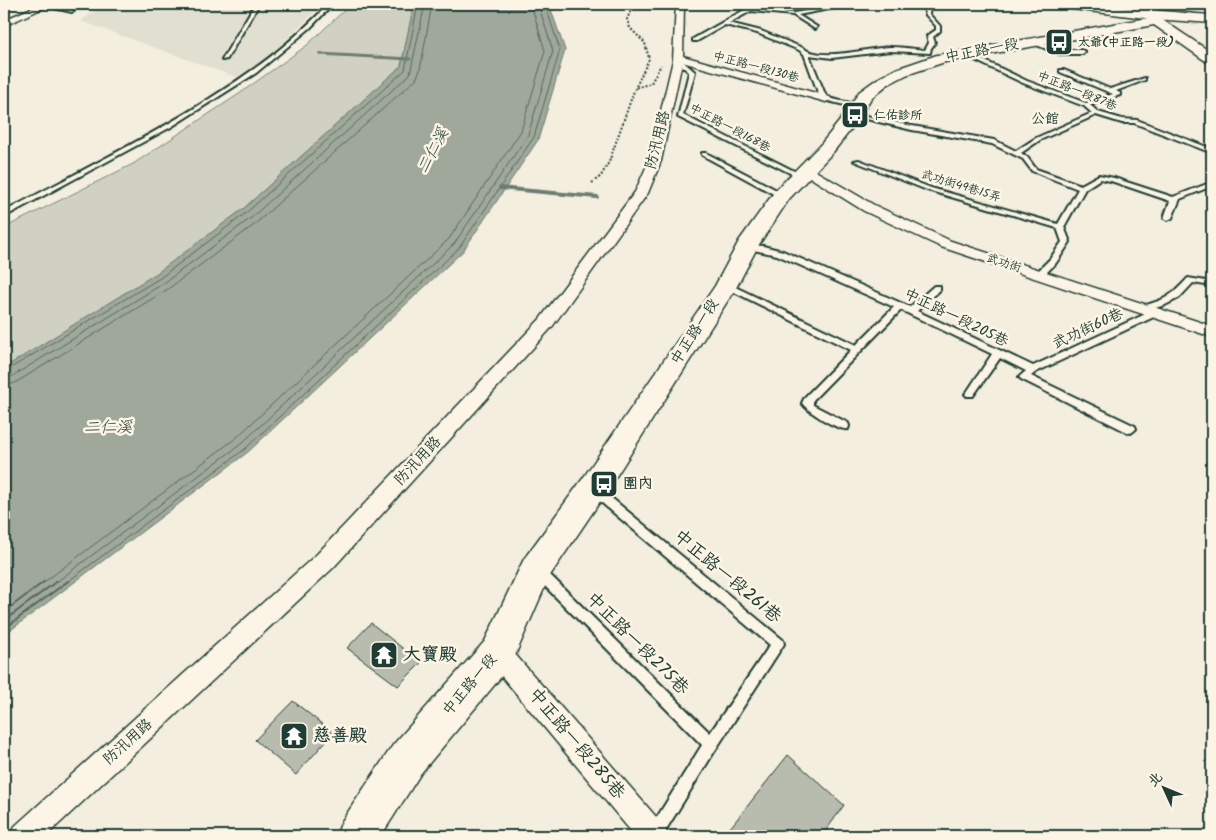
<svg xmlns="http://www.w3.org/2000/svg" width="1216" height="840" font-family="Kalam,'LXGW WenKai TC',sans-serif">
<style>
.built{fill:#e1dfd0}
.green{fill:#d0d1c2;stroke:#78877b}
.water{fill:#a0a89b;stroke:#6c7d72}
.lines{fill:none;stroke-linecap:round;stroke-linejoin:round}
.shore-far1{stroke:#53685d;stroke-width:1}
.shore{stroke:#53685d;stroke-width:2}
.stream-far1{stroke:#6c7d72;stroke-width:3}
.stream{stroke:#6c7d72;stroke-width:4}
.building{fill:#b8bcae;stroke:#1f3d34}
.lane-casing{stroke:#1f3d34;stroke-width:4}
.street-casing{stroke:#1f3d34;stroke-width:3}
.secondary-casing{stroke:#1f3d34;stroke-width:3}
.primary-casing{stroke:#1f3d34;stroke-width:3}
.path{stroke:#1f3d34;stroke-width:2;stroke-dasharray:2 2;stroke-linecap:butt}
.lane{fill:#fcf5e5;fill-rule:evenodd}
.street{fill:#fcf5e5;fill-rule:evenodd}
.secondary{fill:#fcf5e5;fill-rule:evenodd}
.primary{fill:#fcf5e5;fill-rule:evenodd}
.labels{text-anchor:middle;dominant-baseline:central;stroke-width:5;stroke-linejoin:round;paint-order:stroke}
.far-poi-label{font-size:12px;font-weight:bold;fill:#1f3d34;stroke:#fcf5e5;text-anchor:start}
.far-street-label{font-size:12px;fill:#1f3d34;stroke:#fcf5e5}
.far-neighbourhood-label{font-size:14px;fill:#1f3d34;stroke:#fcf5e5}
.street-label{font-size:15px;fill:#1f3d34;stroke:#fcf5e5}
.poi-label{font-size:15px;font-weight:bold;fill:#1f3d34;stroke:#fcf5e5;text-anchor:start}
.water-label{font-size:16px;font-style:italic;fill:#465d53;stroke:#fcf5e5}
.near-street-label{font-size:18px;fill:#1f3d34;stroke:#fcf5e5}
.near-poi-label{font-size:18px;font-weight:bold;fill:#1f3d34;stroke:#fcf5e5;text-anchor:start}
</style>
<rect width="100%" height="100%" fill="#f3eede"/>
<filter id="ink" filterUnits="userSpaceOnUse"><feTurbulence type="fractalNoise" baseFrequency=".02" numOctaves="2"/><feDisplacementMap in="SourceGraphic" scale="10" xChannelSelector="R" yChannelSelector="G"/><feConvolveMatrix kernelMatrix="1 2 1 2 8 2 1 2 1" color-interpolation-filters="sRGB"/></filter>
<g filter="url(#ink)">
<path class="built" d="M104 4H323L267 58 236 77 81 21Z"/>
<path class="green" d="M351 4H414L401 66 243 209 157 273 4 368V228L133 164 239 94 306 46Z"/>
<path class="water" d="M414 4H549L565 50 538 140 463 251 248 452 4 635V368L157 273 243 209 401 66Z"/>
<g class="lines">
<path class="shore-far1" d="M4 372 160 278 246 213 405 70 418 4
M4 378 11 377 164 283 251 218 410 74 425 4
M4 386 15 383 168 289 254 225 416 79 420 70 432 4
M43 583 236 438 449 239 521 131 545 51 531 4
M55 583 241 444 454 244 528 135 553 51 538 4
M66 583 245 449 459 248 534 137 560 50 545 4"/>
<path class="shore" d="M4 612 45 581
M4 621 57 581
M4 629 68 581"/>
<path class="stream-far1" d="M320 54 410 59"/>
<path class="stream" d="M500 188 597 197"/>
</g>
<path class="building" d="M371 623 421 663 398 686 347 648Z
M293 701 333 733 296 775 255 740Z
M788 755 844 805 822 836H738L730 828Z"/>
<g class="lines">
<defs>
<path id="lane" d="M43 4 72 10 74 11 72 12 45 6Z
M255 4H259L227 59 222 60Z
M329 4H333L310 28 256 73 171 127 4 217V212C87 167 174 126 251 71 279 52 305 28 329 4Z
M726 4 759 10 794 13 846 4H855L798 15 817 27 815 29 793 15 751 11 729 23 761 31 803 48C821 62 868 48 890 47 902 47 914 49 925 50L929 43 927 36 936 30V26L925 14V9L897 4 928 7 936 4H942L930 9 929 14 940 26V31L933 37 935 43 931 48 930 53 890 51 832 58 809 55 825 94 828 98 859 105 860 106 857 108 824 100 819 95 804 54 799 50 757 33 725 25 697 41H693V39L746 9Z
M1031 39 1060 50H1082L1085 52 1082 54H1059L1029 42Z
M962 52H966L1027 81 1086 103 1113 94 1060 72V70H1064L1110 89 1145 78V80L1116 91 1120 93V95L1090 105 1098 112 1122 119 1137 120 1212 149V153L1134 123H1122L1096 115 1040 140 1021 153 1027 157 1036 169 1081 185 1099 175 1114 178 1173 197 1212 182V186L1180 199 1172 218 1168 220 1164 218 1170 201 1111 181 1100 179 1085 189 1064 227 1070 242 1056 263 1042 277H1036V273L1050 259 1062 242 1057 228 927 190 854 161 859 160 931 188 1058 224 1078 189 1032 171 1023 159 992 144 912 130 850 115 853 113 912 126 994 140 1016 151 1036 138 1092 113 1084 106 1023 83 962 54Z
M676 59H680L695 72 683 115 802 175V177H798L678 117 689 72 676 61Z
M1208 103H1212V107L1208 105Z
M702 153H706L786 195 779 197 702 155Z
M744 244 763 246 783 251 910 307 934 286H940V290L917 311 1033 366 1152 311H1158L1159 313 1158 315 1036 372 1031 376 1135 426 1136 429 1131 433 1127 432 1021 379 1019 377 1026 371 1000 358 973 396H967L965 394 967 392 992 354 901 310 813 400V405L848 423 849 426 848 429C838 431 807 411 802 403L805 397 851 350 722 286 726 284H729L856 345 894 307 777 255 744 248Z
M1188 278 1212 282V286L1193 283 1179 298 1165 305 1142 312 1138 309 1139 307C1164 300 1170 298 1188 278Z
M593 485 597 486 783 640 784 644 716 749 662 836 646 835 702 745 535 576 533 572 535 568 539 567 543 568 710 733 770 645 589 492 588 489 589 486Z"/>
<path id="street" d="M41 4H52L4 26V20Z
M676 4H684L683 56 830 97 831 99 826 102 682 62 661 161 648 193 552 327 333 568 46 836H11L15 826 317 554 540 319 635 192 649 161 673 60Z
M807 166 874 205 951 241 1212 326V337L941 247 864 211 803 173 801 170Z
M498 641 507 645 664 826 668 836H635L489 661 486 653 489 645Z"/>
<path id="secondary" d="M1150 5 1155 6 1161 19 1212 53V63L1207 62 1154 25 945 62 906 75 887 85 871 98 859 119 834 151 789 199 758 246 737 286 603 497 549 577 511 665 421 773 381 836H336L342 821 393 745 485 641 524 559 581 481 715 286 739 241 775 191 822 143 846 113 859 92 877 79 896 69 937 55 1148 18 1144 9Z"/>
<path id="primary" d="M1058 4C1109 4 1161 12 1212 15V23L1153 19 1064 8 1060 7Z"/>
</defs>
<use href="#lane" class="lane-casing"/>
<use href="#street" class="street-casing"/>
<use href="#secondary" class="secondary-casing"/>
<use href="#primary" class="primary-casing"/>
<path class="path" d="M636 88 651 83 661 65
M592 183 601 176 609 162 634 91 649 59 645 43 630 28 627 19 634 4"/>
<use href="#lane" class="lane"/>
<use href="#street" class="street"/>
<use href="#secondary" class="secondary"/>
<use href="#primary" class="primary"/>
</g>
</g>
<defs>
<symbol id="bus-square" viewBox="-11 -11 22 22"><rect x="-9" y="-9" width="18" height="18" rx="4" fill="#1f3d34" stroke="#fcf5e5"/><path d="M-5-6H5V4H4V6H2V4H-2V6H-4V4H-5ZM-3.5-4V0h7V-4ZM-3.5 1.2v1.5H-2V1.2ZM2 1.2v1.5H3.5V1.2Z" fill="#fff"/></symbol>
<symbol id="temple-square" viewBox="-11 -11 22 22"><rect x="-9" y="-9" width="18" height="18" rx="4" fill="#1f3d34" stroke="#fcf5e5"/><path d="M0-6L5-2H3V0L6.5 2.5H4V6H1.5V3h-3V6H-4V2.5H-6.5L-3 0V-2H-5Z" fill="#fff"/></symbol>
</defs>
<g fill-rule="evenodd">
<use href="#bus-square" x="1043" y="26" width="32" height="32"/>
<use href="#bus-square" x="839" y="99" width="32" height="32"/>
<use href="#bus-square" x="588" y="468" width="32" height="32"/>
<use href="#temple-square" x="368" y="639" width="32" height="32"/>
<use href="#temple-square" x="278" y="720" width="32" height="32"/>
</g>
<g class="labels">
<g class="far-poi-label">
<text x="1078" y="42">太爺(中正路一段)</text>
<text x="874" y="115">仁佑診所</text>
</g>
<g class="far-street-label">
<text transform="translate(756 67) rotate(15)">中正路一段130巷</text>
<text transform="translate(1077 91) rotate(22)">中正路一段87巷</text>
<text transform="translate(730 128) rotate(28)">中正路一段168巷</text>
<text transform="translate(961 186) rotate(17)">武功街49巷15弄</text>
<text transform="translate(1004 263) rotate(18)">武功街</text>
</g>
<g class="far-neighbourhood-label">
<text x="1045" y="119">公館</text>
</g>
<g class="street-label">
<text transform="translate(982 51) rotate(-11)">中正路一段</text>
<text transform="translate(658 140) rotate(-76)">防汛用路</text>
<text transform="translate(956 318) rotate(26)">中正路一段205巷</text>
<text transform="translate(1088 329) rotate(-25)">武功街60巷</text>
<text transform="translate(695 332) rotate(-57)">中正路一段</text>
<text transform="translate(418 461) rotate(-47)">防汛用路</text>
<text transform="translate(470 685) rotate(-50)">中正路一段</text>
<text transform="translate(128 742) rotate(-42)">防汛用路</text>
</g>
<g class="poi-label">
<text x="623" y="484">圍內</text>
</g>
<g class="water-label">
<text transform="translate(433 151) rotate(-62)">二仁溪</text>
<text x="108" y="427">二仁溪</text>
</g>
<g class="near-street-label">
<text transform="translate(727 577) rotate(40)">中正路一段261巷</text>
<text transform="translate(637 644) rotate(45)">中正路一段275巷</text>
<text transform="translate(576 744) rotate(50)">中正路一段285巷</text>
</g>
<g class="near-poi-label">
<text x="403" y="655">大寶殿</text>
<text x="313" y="736">慈善殿</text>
</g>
</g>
<rect width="1216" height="840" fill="none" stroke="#fcf5e5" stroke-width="20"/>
<rect x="10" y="10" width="1196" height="820" fill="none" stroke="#1f3d34" stroke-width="2" filter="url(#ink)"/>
<g transform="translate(1164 788) rotate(314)" stroke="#fcf5e5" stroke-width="4" paint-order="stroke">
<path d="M0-4L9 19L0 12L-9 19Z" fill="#1f3d34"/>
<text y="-8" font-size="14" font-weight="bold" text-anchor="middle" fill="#1f3d34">北</text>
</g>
</svg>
